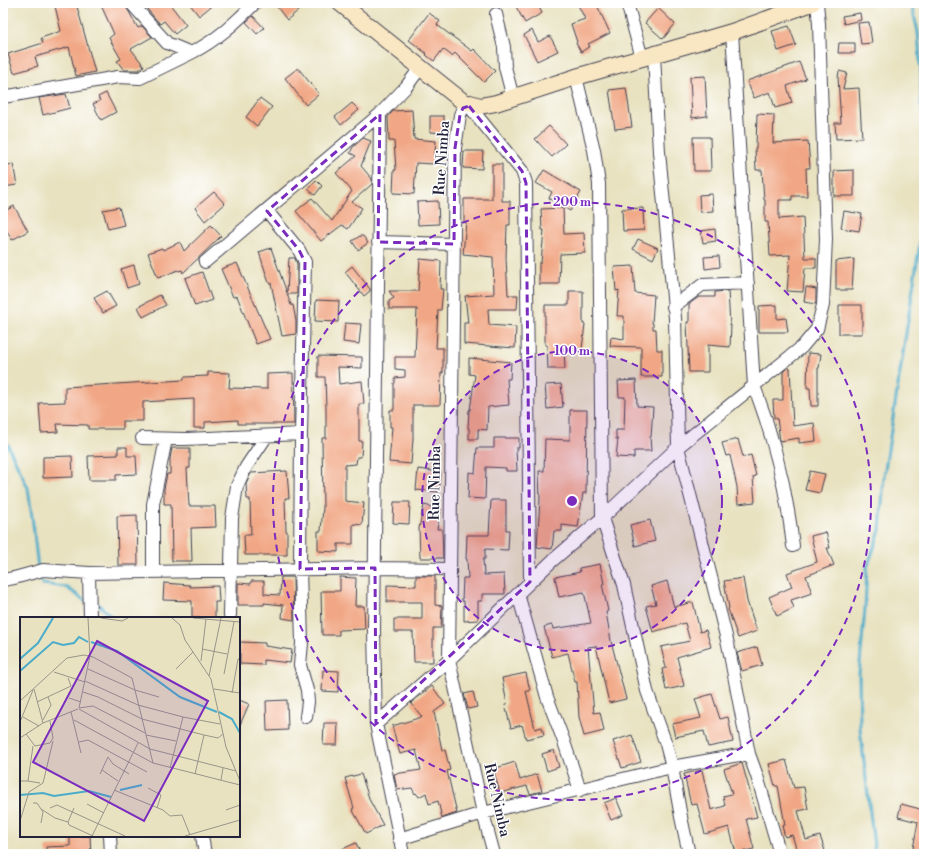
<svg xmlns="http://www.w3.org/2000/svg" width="927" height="857" font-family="'Libre Bodoni',serif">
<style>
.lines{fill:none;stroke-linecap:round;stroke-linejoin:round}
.stream{stroke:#4bacca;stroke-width:3}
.building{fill:#f1a785}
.street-casing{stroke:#403f4f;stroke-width:14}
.secondary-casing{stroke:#403f4f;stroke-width:18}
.street{stroke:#fff;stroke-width:12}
.secondary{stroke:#f9e7c3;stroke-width:16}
.marked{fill:none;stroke:#7b2cbf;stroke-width:3;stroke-dasharray:8 5;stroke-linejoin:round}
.ring{fill:none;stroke:#7b2cbf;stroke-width:2;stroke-dasharray:7 5}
.labels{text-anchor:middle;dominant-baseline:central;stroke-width:3;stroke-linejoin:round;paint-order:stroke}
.street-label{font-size:15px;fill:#22223b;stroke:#fff}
.inset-river{fill:none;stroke:#4bacca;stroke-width:2}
.inset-road{fill:none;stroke:#99958b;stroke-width:1}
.view{fill:#7b2cbf;fill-opacity:0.15;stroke:#7b2cbf;stroke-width:2}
.inset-edge{fill:none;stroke:#22223b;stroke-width:2}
.centre{fill:#7b2cbf;stroke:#fff;stroke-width:2}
.ring-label{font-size:12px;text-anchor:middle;font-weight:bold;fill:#7b2cbf;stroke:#fff;stroke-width:3;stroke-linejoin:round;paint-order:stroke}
</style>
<rect width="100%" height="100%" fill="#fff"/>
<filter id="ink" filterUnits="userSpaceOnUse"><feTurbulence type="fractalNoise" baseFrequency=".025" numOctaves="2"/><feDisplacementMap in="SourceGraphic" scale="8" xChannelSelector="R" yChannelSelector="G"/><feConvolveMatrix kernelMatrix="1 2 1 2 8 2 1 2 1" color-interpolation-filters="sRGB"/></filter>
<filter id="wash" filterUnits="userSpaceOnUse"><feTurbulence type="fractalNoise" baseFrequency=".012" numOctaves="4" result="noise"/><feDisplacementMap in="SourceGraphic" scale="16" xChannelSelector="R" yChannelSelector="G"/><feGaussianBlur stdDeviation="0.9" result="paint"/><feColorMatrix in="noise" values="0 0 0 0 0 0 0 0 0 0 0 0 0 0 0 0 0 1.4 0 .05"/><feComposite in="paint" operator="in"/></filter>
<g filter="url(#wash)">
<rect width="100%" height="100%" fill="#e8e2c0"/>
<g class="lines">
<path class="stream" d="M911 3 918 32 921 75V105L924 117
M3 435 28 488 33 524 38 569
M39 575 42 584 66 587 84 600 87 601
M93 602H96L113 618
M875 854 860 728 859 674 865 609 867 568 880 530 884 476 919 249 924 206"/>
</g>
<g id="blocks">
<path class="building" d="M66 3H76L95 72 76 76 69 47 35 57 38 66 14 73 8 54 43 43 41 38 61 31 55 6Z
M100 3H124L138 28 142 26 152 37 131 49 144 66 139 70H124L117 61 121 59 109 38 114 34Z
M142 3H169L186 25 175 34 164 21 160 24Z
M189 3H215L199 16Z
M274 3H307L287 20Z
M514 3H537L542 13 525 23Z
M577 3H596L610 33 588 44 590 46 581 52 576 43 577 42 571 24 585 19Z
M658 8 675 24 663 39 645 23Z
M429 13 440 21 437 25 472 51 474 49 495 71 484 82 455 53 452 56 443 49 434 61 426 55 427 54 409 40Z
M860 13 861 20 844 24 842 16Z
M253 16 264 28 257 34 246 22Z
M869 22 872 43 861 44 858 23Z
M789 26 796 45 778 51 772 31Z
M532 30 538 42 550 36 558 51 537 61 524 35Z
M839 43H855V53H838Z
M799 62 806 79 787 86 792 103 775 108 770 92 754 98 747 81Z
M298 68 319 94 306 105 285 78Z
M839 71 847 73 843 89 859 88 862 138 836 139 835 123H841L838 78Z
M705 76 707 116 692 118 690 77Z
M626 88 632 127 615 129 609 90Z
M106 93 116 112 101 120 93 104 100 101 98 97Z
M66 94 70 108 43 115 39 98Z
M260 98 272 107 257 126 246 117Z
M352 103 359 110 341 125 335 117Z
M412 110 414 139 436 141 434 164 416 163 414 194 393 193 394 170H396L394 141H389L388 117 393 111Z
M757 114 774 115 773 143 808 141 810 168H806L807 196H792V200H779V219L803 217 805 258H816V268H805L803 292 787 291 790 255 770 256 768 222H765V200H764L762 170H756L755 148H756Z
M430 116H444V133L430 132Z
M549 126 566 144 552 157 535 139Z
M693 137H710L711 171H694Z
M363 138 371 141 361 166 372 179V184L352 202 362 208 348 229 342 225 321 241 296 211 312 198 332 221 352 191 336 173 356 156 350 153 353 147Z
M464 151H483L482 169 463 168Z
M13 164 17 185 3 187V166Z
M492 164H502V201H510V225H507L506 258 508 295H518L517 309H488L489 325 516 327 515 348 464 344V323H468L465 296 494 294 493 257 463 254 466 222H464V199H492Z
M544 170 581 192 570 211 549 198 552 192 536 183Z
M854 170V196H834V171Z
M316 180 322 186 315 195 308 189Z
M214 192 225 204 205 221 195 208Z
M712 194 713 211 700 212 699 195Z
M438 201 439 224 418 225 417 202Z
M14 206 28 231 12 240 3 224V212Z
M119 207 124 225 108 229 103 210Z
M563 208 564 234 584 233 585 253 560 254 559 284H539V263H541L544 230H542L541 209Z
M643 208 644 230 623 231 622 209Z
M844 211 862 214 859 231 841 228Z
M211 225 221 236 183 273 182 270 179 271 178 270 158 278 148 253 162 248 163 250 180 242 184 251Z
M715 229 716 241 703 243 701 231Z
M360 236H363L368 243 358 250 352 241Z
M638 239 658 248 653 259 633 249Z
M271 248 287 293 289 258H295L297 264V294H287L291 305H293L296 321V334L282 336 271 283H269L259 252Z
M719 256 720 267 705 269 704 257Z
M420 259 441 261 440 289H443L441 310H438L436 348H443V373H441L440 405H413V439L411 464 389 462 392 427H390V410H394V383H395V378L405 377V370L395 369V357H415L417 309H389V301L394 298 389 291H418Z
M854 259 852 290H836V261Z
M237 263 270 339 256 344 237 296 233 297 221 269Z
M134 265 139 284 127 288 121 269Z
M352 266 370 289V291L364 296 345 272Z
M633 266 635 293 654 295 652 323H653V329H656L657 350H662V377H641V347L610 346 611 337 624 339V316H617L619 290 616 291 614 267Z
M202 272 212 300 195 306 185 278Z
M806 287 816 289V304L804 302Z
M107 291 116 306 103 313 94 298Z
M569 291H583V324H585L582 349 564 347 565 369H548L547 345H545V305H569Z
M728 291 730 325H731L730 347 708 345V372H689L687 322H689V304L699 297H715V292Z
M160 295 166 305 143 317 138 307Z
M316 300 339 301 338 322 315 321Z
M777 305V319L786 318 788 332H759V306Z
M839 305H862V334H839Z
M345 323 361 324 359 344 343 342Z
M808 353 821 354 819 368H818V406H811L810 388H807Z
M318 356 362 357V368L338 367 339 384 362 381 364 404H359V441H362L361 457H357L356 464 345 465V501L364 503 362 525 353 524V544H338V552L318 551V531H321L323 507 322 438H326V407L325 377H318Z
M469 358 511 362 510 379H507L509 405 488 407 487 430 478 429V439H469V428H468L469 410H470L475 375 469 374Z
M787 368H790L793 426 814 423 816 441 799 443V438L780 441 777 418H774L773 400H783V372Z
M208 372 230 373 229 388 267 389V374L293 373 294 424H238V420L205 422V428H194V399L143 402V421H123V429H88V425L57 424 58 432 41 433 39 403 65 402V387L184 380V377L208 376Z
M636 380 637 406 653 407 651 437H650L651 451H634V458L616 457 618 439H616V430H624L625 397H619L618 381Z
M561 384 563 407 547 409 545 385Z
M570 410H587L586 493H583L578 527 562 525V531H554L552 549 537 547 540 499 539 471H544L545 439 570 440Z
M494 438H519V448H516L517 471H506V468L486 467 485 499 468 498 469 472 475 473 477 448H494Z
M738 439 743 457 751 455 756 476 753 477 755 502 738 504 737 487 730 455 726 456 722 443Z
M118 447H127V456H136L137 474 116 475V480H89L88 456 118 455Z
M172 448H190V468H187L189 506H215L216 527 191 528 192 561H172L171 504H164V489L167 474H170V459Z
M72 456 73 477 43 478V457Z
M418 469 441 472 439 492 416 490Z
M287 471 289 498H285L286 531H287V555H245L244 535H251L250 499H247L246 484 251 473Z
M810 471 825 474 820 493 805 490Z
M491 500H506V530H509L508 550 485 549V559H483L484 575 504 574 505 594H482V601H478V620L464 621V601H462L463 578H468L467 559H466L467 535H489Z
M394 502H410L409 524 393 523Z
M424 505 441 509 437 529H442L443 558H420L419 528Z
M137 515 138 565H118L117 516Z
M650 520 655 541 635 546 630 525Z
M826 532 830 548H827L834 565 806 576 812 593 791 600 794 608 777 616 769 597 792 587 787 573 817 562 811 536Z
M600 564 604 584H602L608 611 606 612 611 641 626 699 609 703 596 646 588 647 594 713 600 712 604 731 584 736 579 717 577 682H575L568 653 552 657 544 627 552 625 553 629 591 623 584 592 559 597 555 577 580 572 579 568Z
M416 576H435V605L442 606 441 628H433V662H414L413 632H394V619H422V602H387V585L416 586Z
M281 577H293L294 620 282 618 283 605 264 603V605H238V583L251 584V581H264V594L280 595Z
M340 577 356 578 355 606H364L365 629 339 630V635H322L321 591H340Z
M743 578 747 601 757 631 738 638 728 609 729 608 724 581Z
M667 581 674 607 693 602 700 632 706 630 711 647 677 657 684 686 666 690 662 669 666 668 661 647 690 641 685 623 653 632 646 606 656 604 651 586Z
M164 583 190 585V587L218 586 219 602H215V618H192V601L163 600Z
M240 642 265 643V646L292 650 290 663 264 660V665L240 664Z
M757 647 762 665 742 671 737 653Z
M323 670 339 671 338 692 322 691Z
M526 673 530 691H526L535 729 542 727 544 735 526 739 522 725 511 728 505 705 507 704 502 678Z
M432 686 445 704 434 712 442 750H445L450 770 447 771 457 813 442 818 438 801 429 804 426 793 419 797 416 793 415 794 412 788 397 790 394 774 421 770 416 750 400 754 392 726 422 717 411 703Z
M473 692 477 707 468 709 464 694Z
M712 694 720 719 728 717 733 742 708 747 704 731 675 737 672 724 701 718 695 699Z
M239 700 249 704 239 727Z
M287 700 288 730 267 731 266 701Z
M324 723H338L337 745H323Z
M632 735 641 762 622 768 613 741Z
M554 750 559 767 547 771 542 754Z
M786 760 794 788 804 787 808 809 798 811 806 840 820 836 826 854H798L792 835 785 837 782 826 785 825 778 786H775L769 764Z
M515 762 520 780 537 774 542 791 530 794 527 786 500 793 493 769Z
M742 763 757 817 746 819 754 849 736 853 729 827 705 834 697 804 691 805 684 774 702 770 711 810 725 806 723 796 732 794 724 769Z
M361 774 370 801 383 825 366 834 352 809 354 808 345 778Z
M616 798 623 815 611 820 604 803Z
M901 804 924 810V854H912L918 822 898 817Z
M70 836H90L91 854H47L46 847 70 846Z
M356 843 361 854H331Z"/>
</g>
</g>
<g filter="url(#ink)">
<use href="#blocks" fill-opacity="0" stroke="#403f4f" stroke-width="1"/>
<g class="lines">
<defs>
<path id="street" d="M131 3 167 43 191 53C216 41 236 22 255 3
M627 3 642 58
M496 14 504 47 505 67 513 98
M732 32 754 386C774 438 787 492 793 546
M654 54 659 152 675 318 678 447 728 644 749 754
M576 77 594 150 599 184 602 518 624 585 647 691 666 744 672 767 681 817 689 854
M3 97 118 77 140 78 191 53
M469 106 522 171 526 183 530 582
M463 108 460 115 455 148 449 660 483 813 494 854
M380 114 374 630 376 724 403 854
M267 211 299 250 305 262 301 434 300 569 302 643 300 665 307 690 308 702 306 717
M378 242 454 244
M205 262 380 114 406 87 420 68
M673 307 702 285 748 283
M142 438 185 439 301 434
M153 572V504L166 439
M89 573 90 618
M3 580 14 578 43 570 89 573 375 568 450 569
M518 594 547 697 563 739 580 790
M230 615 232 518 237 486 246 467 266 437
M376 724 449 660 552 561 602 518 678 447 802 347 817 329 823 305 826 239 819 24 817 3
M110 836 111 854
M202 836 205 854
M399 839 483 813 672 767 733 756 749 754 757 776 780 854"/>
<path id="secondary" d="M340 3 461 100
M470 103 480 106 496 103 576 77 732 32 812 3"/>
</defs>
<use href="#street" class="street-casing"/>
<use href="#secondary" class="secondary-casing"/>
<use href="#street" class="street"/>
<use href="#secondary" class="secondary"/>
</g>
</g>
<path class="marked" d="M469 106 522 171 526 183 530 582 376 724 375 568 300 569 305 262 299 250 267 211 380 114 378 242 454 244 455 148 460 115 463 108Z"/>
<circle cx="572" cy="501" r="150" fill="#7b2cbf" fill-opacity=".12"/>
<g class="ring">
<circle cx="572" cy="501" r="150"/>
<circle cx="572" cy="501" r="299"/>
</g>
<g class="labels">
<g class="street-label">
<text transform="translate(442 158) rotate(-86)">Rue Nimba</text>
<text transform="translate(435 483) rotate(-89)">Rue Nimba</text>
<text transform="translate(497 800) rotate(77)">Rue Nimba</text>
</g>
</g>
<g transform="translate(20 617)">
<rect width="220" height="220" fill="#e8e2c0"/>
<path class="inset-river" d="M71 25 97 34 160 80 197 95M0 42 18 26 33 1M0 54 33 25 43 28 54 26 59 20 68 25M199 95 212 102 220 116M100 173 122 168M0 178 23 176 34 179 69 174 91 180"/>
<path class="inset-road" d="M81 1 102 4 108 1M152 1 160 8 165 23 191 62 206 130 220 164M173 1 220 5M182 32 207 37M181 44 186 2M68 52 115 73 139 80M156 52 173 35M34 55 65 65M204 57 214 5M189 59 201 1M65 64 118 88 163 100M14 72 23 106M194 72 220 76M63 75 78 80 122 102 184 118M212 76 218 42H220M49 81 61 85M0 84 47 41 64 38 73 40 112 61 133 146M17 85 51 69 48 61M59 91 70 39 68 1M59 91 73 89 125 116M59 92 130 132 216 154M51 95 61 136M3 100 19 109M23 103 31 88 28 80M54 103 133 146 220 168M0 105 13 73M6 117 15 129 30 126 33 121 30 104M126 118 156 124M0 121 23 106 58 92M59 125 68 123 127 155M88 140 93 147 109 157M150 151 163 100 200 107M82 153 98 164M80 157 88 140M175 157 184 118 198 121 203 117M201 163 203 151M0 164H8L13 129M8 164 20 166M128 171 141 178 137 191M94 173 143 193 150 199 162 198 170 218M13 186H17L23 195 21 206M67 187 84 196M30 191 37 188 105 219M54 191 48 205 49 208 73 219M21 192 35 201 48 205M206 193 220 188M0 204 9 175 23 166 33 124M72 219 118 126M165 219 220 203"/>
<path class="view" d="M77 24 188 84 124 204 13 145Z"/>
<rect width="220" height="220" class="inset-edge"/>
</g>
<circle cx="572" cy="501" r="6" class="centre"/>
<g class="ring-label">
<text x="572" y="206">200 m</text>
<text x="572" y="355">100 m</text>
</g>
<rect width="927" height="857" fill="none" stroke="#fff" stroke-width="16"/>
</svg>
